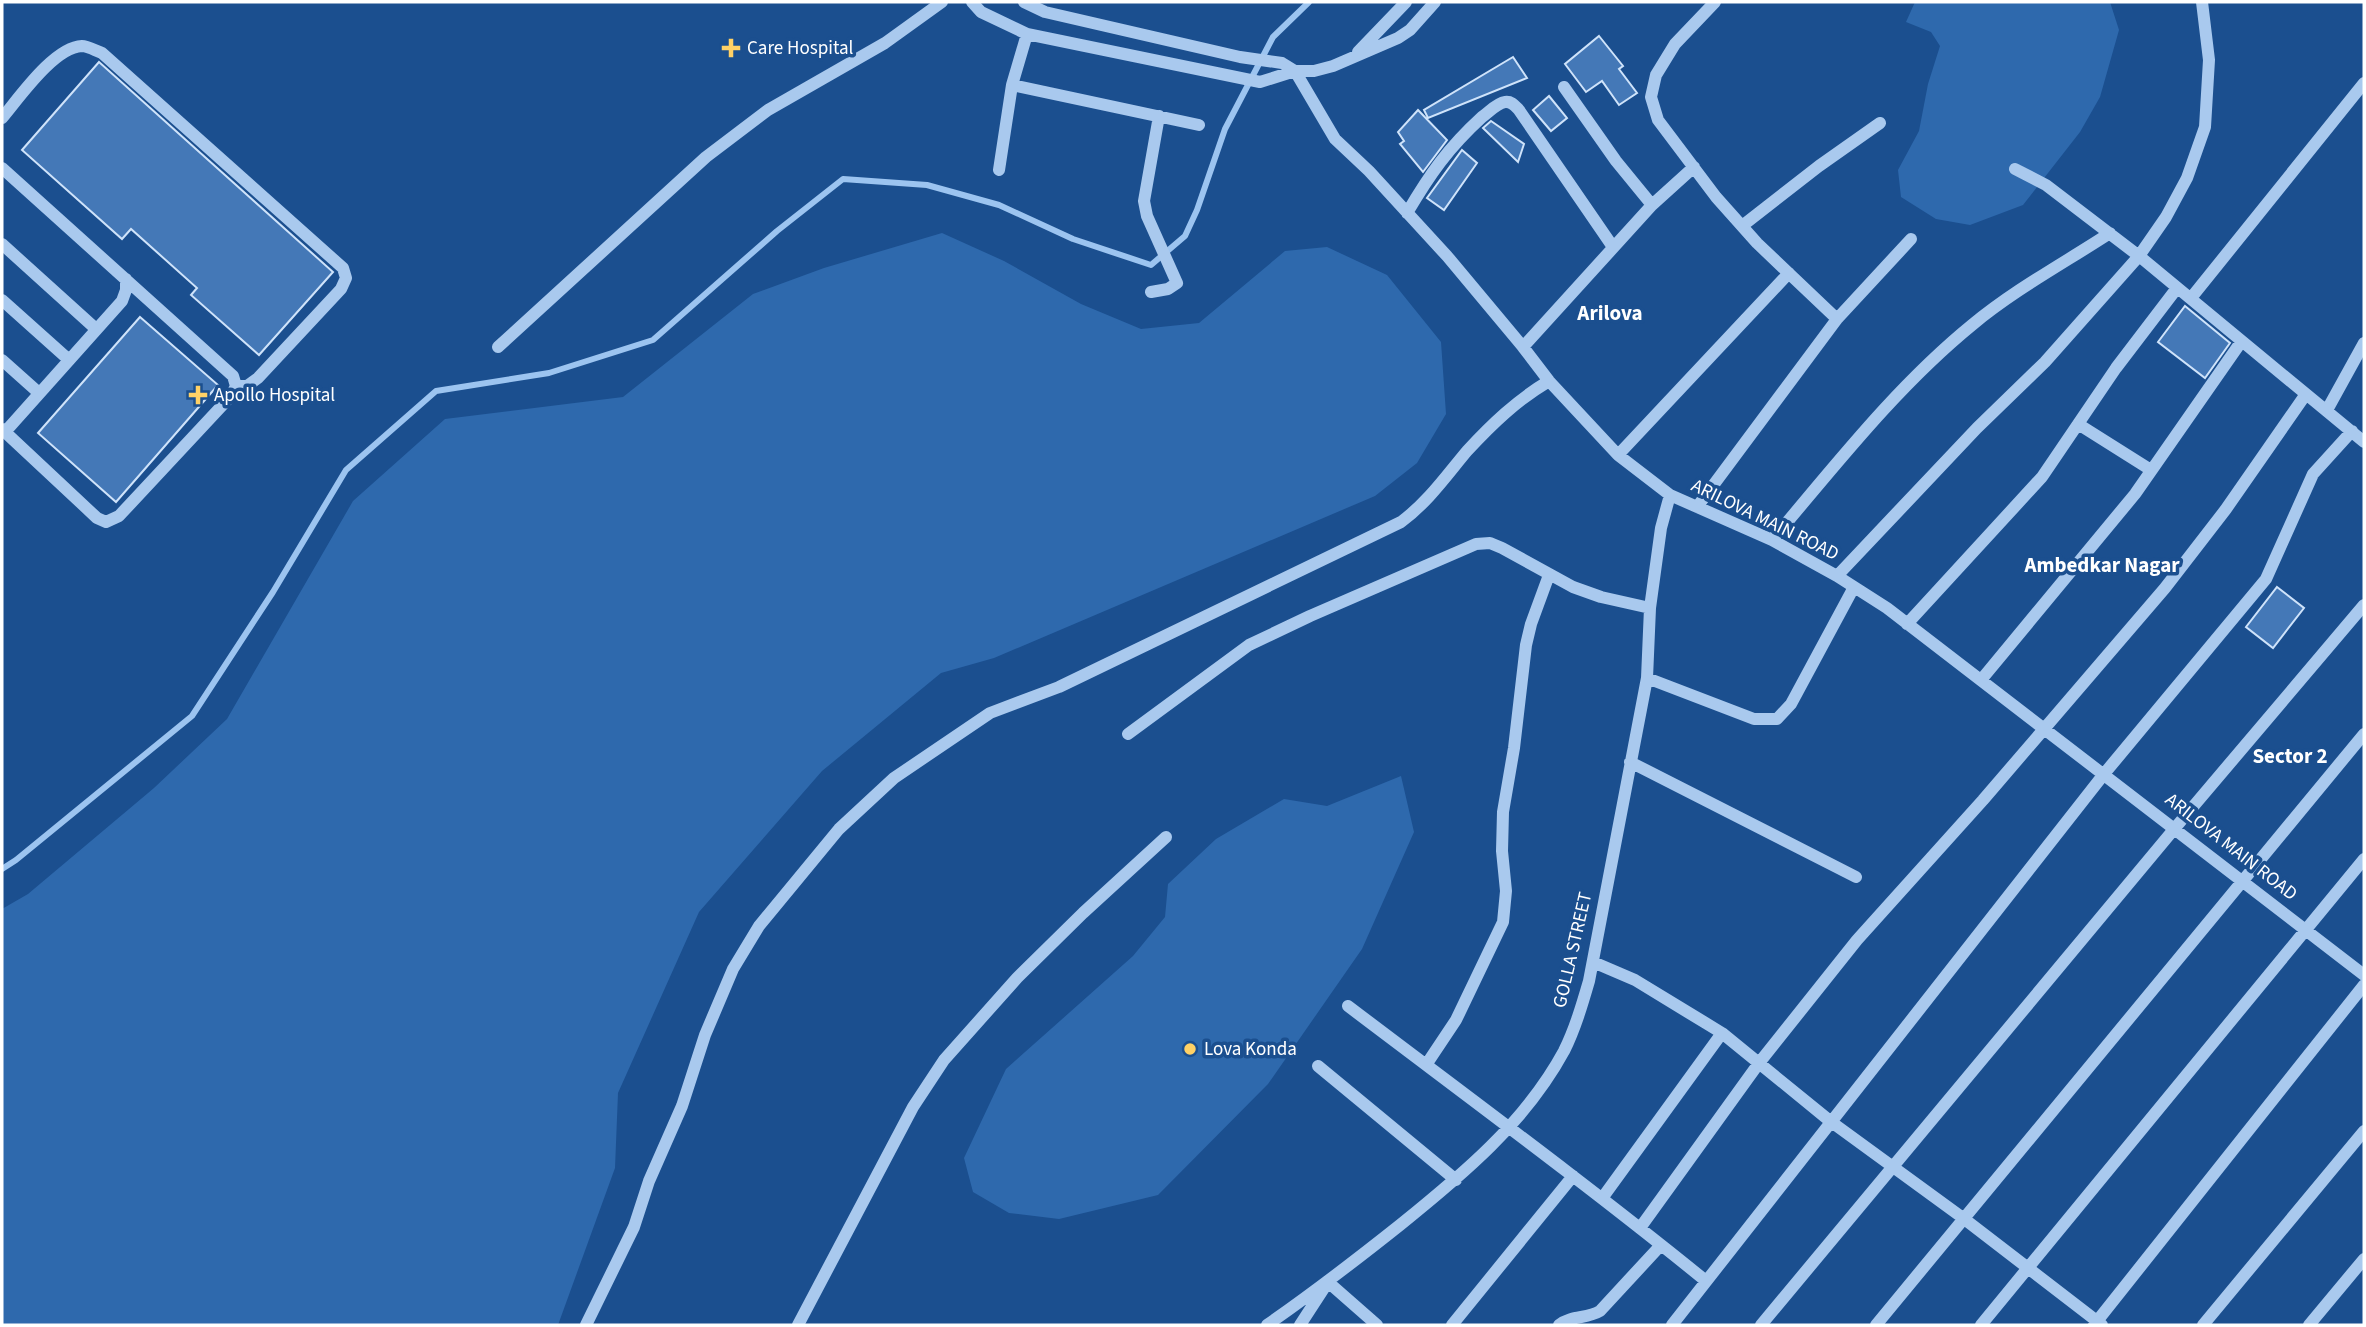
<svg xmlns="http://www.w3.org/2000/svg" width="2366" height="1327" font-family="'Source Sans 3',sans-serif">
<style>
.green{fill:#2e69ad}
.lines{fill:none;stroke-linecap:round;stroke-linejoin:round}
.stream{stroke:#9cc4f0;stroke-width:6}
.building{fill:#4478b7;stroke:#cfe3fa;stroke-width:2}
.minor{stroke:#a9c9ee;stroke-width:12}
.poi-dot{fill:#ffd166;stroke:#1b4f8f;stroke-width:2.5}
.labels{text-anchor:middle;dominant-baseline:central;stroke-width:7;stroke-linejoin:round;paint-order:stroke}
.poi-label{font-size:19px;fill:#fff;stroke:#1b4f8f;text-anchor:start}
.street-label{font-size:19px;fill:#fff;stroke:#1b4f8f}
.neighbourhood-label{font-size:21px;font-weight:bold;fill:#fff;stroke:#1b4f8f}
</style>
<rect width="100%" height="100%" fill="#1b4f8f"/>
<path class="green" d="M1915 2H2110L2119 30 2100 97 2080 132 2023 205 1970 225 1936 219 1901 197 1898 170 1919 131 1928 84 1940 46 1931 32 1906 22Z
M942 233 1004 261 1081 304 1141 329 1199 323 1285 251 1327 247 1387 275 1441 342 1446 414 1417 463 1375 496 994 658 941 673 822 771 699 912 618 1093 615 1168 558 1325H2V909L28 894 154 788 227 719 353 501 445 419 623 397 753 294 824 268Z
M1401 776 1414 832 1362 949 1268 1084 1158 1195 1059 1219 1009 1213 973 1192 964 1158 1006 1069 1133 956 1165 917 1168 884 1216 839 1284 799 1327 806Z"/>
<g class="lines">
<path class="stream" d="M2 869 16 860 192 716 273 592 346 470 436 391 549 373 653 340 777 231 843 179 927 185 999 205 1073 239 1151 265 1185 236 1197 210 1225 129 1273 37 1309 2"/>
</g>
<path class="building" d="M1599 36 1623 66 1619 69 1637 93 1619 105 1602 81 1586 92 1565 64Z
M1513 57 1527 78 1428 118 1424 110Z
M99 62 333 272 259 355 191 295 197 288 131 229 122 239 22 150Z
M1549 96 1567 118 1551 131 1533 110Z
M1418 110 1447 140 1423 172 1400 144 1404 141 1398 132Z
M1491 121 1524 144 1518 162 1483 128Z
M1462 150 1477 163 1444 210 1427 198Z
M2185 306 2230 343 2205 378 2158 342Z
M140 317 218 385 116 502 38 433Z
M2277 587 2304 608 2273 648 2246 627Z"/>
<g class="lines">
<path class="minor" d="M972 2 981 12 1027 34 1260 82 1295 71H1314L1333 66 1398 38 1410 30 1435 2
M1024 2 1045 12 1240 57 1282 63 1295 71 1335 139 1369 171 1447 256 1523 347 1549 381 1618 455 1670 495 1772 540 1837 576 1887 608 2364 975
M1715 2 1675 44 1656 75 1651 97 1658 120 1716 197 1757 243 1837 319
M1358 52 1406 2
M1012 85 1199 125
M2 118C19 98 54 47 82 46 88 46 96 51 102 53L343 268 346 278 341 289 258 378 247 386H236
M2 168 233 376 236 386 231 396 119 516 106 522 97 518 5 432
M2015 169 2046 185 2139 256 2364 442
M999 170 1012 85 1027 34
M1652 205 1694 167
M1407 213C1430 174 1448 148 1482 117 1489 112 1497 103 1505 102 1512 101 1515 106 1519 110L1613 247
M1742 226 1819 166 1880 123
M2 244 96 329
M1151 292 1168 289 1177 283 1147 216 1144 201 1159 116
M2191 298 2364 83
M2 300 68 359
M498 347 706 157 768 110 885 43 942 2
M1523 347 1652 205 1616 161 1564 87
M2 360 39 393
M2327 410 2364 343
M2078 424 2151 470
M2 429 5 432 122 301 126 290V279
M1618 455 1789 273
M1697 507 1837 319 1911 239
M1772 540C1835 466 1896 387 1972 325 2014 290 2064 263 2110 233
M1837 576 1977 428 2045 362 2139 256 2166 217 2187 178 2205 127 2209 60 2202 2
M1907 624 2042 477 2116 368 2177 288
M1647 678 1754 719H1777L1791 704 1854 587
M1981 680 2135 494 2241 342
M1128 734 1249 645 1310 616 1476 544 1490 543 1502 548 1573 587 1601 597 1650 608
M1630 762 1856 877
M1593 962 1635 980 1722 1033 1830 1121 1963 1218 2102 1325
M1348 1006C1468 1097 1589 1186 1706 1281
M1426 1065 1456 1020 1503 922 1506 891 1502 851 1503 812 1514 748 1526 645 1531 624 1549 575
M1318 1066 1456 1180
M1603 1197 1722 1033
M1640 1228 1759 1063 1857 940 1983 800 2165 588 2226 509 2306 394
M586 1325 634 1227 649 1181 682 1106 705 1035 733 969 759 926 839 829 894 778 990 713 1059 687 1401 522C1428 502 1446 476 1467 451 1492 424 1517 400 1549 381
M798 1325 913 1107 944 1060 1017 978 1083 913 1166 837
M1267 1325C1313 1293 1356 1260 1400 1225 1462 1175 1525 1123 1564 1051 1575 1029 1582 1005 1589 981L1647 678 1650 608 1661 528 1670 495
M1300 1325 1328 1282 1377 1325
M1452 1325 1573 1176
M1559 1325C1572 1315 1587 1319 1600 1311L1661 1245
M1672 1325 2104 774 2266 579 2313 474 2352 431
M1761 1325 2175 828 2364 605
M1876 1325 2364 734
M1981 1325 2364 859
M2094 1325 2364 985
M2203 1325 2364 1131
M2309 1325 2364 1259"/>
</g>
<g class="poi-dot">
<path d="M727.5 37.5h7v7h7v7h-7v7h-7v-7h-7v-7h7z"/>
<path d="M194.5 384.5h7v7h7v7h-7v7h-7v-7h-7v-7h7z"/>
<circle cx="1190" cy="1049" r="7"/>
</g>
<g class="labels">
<g class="poi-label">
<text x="747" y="48">Care Hospital</text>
<text x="214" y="395">Apollo Hospital</text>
<text x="1204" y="1049">Lova Konda</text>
</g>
<g class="street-label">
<text transform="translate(1765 520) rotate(26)">ARILOVA MAIN ROAD</text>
<text transform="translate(2231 847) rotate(38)">ARILOVA MAIN ROAD</text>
<text transform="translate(1573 950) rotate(-77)">GOLLA STREET</text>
</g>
<g class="neighbourhood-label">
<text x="1610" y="313">Arilova</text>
<text x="2102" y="565">Ambedkar Nagar</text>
<text x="2290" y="756">Sector 2</text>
</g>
</g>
<rect width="2366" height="1327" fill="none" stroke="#ffffff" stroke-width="7"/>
</svg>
